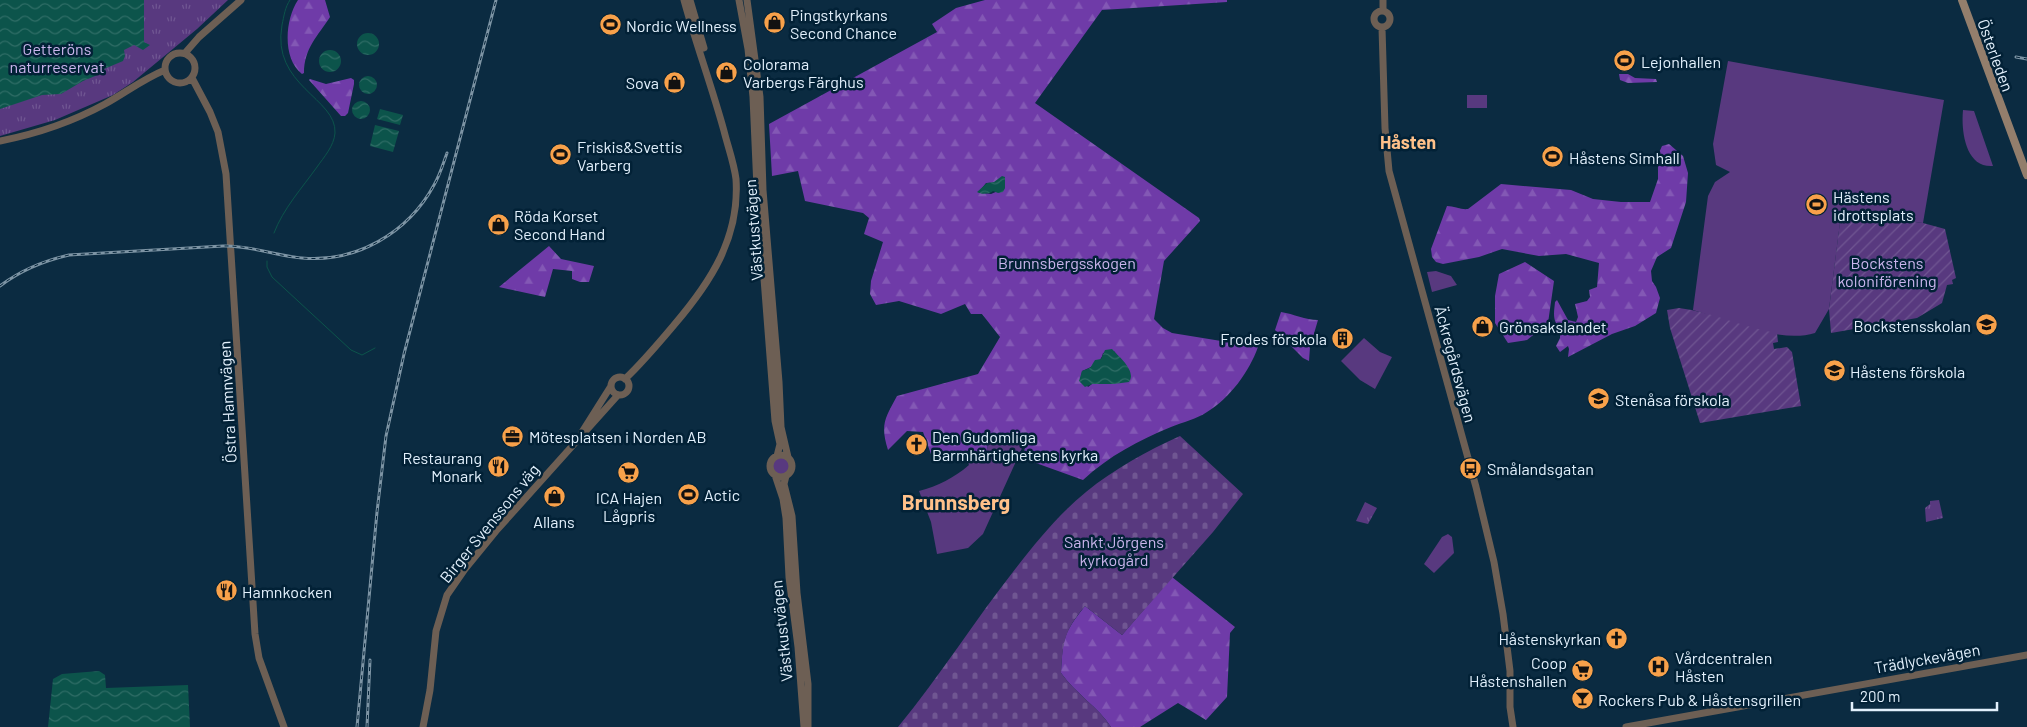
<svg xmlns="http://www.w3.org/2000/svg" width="2027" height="727" font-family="Barlow,sans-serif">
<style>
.grass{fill:#58397f}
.forest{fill:url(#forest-firs);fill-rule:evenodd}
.cemetery{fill:url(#cemetery-stones)}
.park{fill:url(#park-tufts)}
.garden{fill:url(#garden-furrows)}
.water{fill:url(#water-waves)}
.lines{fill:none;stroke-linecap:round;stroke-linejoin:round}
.stream{stroke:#0c544b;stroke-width:1}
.tertiary{stroke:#6d5f54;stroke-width:7}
.secondary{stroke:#937e6c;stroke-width:8}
.rail-casing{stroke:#7d94a4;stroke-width:3}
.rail{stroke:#022136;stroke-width:1;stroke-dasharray:4;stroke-linecap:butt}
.labels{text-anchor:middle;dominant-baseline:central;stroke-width:5;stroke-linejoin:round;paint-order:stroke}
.poi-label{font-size:16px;fill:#e2f0fc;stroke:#022136;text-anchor:start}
.park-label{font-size:16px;fill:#cab5ec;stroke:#022136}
.street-label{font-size:16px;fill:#e2f0fc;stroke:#022136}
.neighbourhood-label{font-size:18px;font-weight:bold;fill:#ffc18a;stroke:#022136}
.district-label{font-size:21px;font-weight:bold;fill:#ffc18a;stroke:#022136}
</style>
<defs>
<pattern id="forest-firs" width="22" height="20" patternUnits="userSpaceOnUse" patternTransform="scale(1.25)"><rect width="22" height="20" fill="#6f3ba8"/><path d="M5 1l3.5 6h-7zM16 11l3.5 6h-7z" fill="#8358b5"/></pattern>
<pattern id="cemetery-stones" width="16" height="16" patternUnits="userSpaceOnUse" patternTransform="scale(1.25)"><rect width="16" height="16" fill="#58397f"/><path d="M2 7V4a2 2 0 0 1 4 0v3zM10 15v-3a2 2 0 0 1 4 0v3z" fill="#705692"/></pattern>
<pattern id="park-tufts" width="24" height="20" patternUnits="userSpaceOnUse" patternTransform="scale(1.25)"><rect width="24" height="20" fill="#58397f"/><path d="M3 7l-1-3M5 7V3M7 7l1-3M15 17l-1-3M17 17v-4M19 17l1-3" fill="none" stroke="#705692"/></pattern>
<pattern id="garden-furrows" width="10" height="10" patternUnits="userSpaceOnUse" patternTransform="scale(1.25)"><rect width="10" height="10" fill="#58397f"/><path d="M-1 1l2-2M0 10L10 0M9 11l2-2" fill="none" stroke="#705692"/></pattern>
<pattern id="water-waves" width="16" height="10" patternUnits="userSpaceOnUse" patternTransform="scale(1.25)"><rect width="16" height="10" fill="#0c544b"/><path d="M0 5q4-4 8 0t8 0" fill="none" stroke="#2f6d66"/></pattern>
</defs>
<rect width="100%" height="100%" fill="#0b2b41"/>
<path class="grass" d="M1728 61 1944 100 1923 223 1841 215 1829 309 1815 333C1780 344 1727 320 1693 310L1708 196 1715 182 1730 172 1716 165 1713 144Z
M1467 95H1487V108H1467Z
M1963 110 1974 111 1993 166C1965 168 1961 130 1963 110Z
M1436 271 1451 276 1457 285 1432 292 1427 272Z
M1364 338 1380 352 1392 357 1375 389 1360 380 1341 361Z
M1016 443 1023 446 983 534 968 548 937 554 931 522 919 491C938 486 954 478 969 465L967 460 986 456 988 444Z
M772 466a9 9 0 1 1 18 0a9 9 0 1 1-18 0Z
M1448 534 1452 537 1454 553 1434 573 1424 564 1442 537Z"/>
<path class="forest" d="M298 0H325L330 17C318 36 304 48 304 73L302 74C282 59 285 19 298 0Z
M985 0H1227V2L1102 10 1035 103 1199 218 1200 221 1164 261 1154 319 1163 328 1172 333 1258 347C1249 372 1230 398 1207 412 1197 419 1183 422 1171 427 1139 440 1109 456 1083 480L1022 458 1027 441 1025 435C1016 441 1015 438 1005 440 999 441 994 443 988 443L986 456 967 460 949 455 932 457 923 432 907 431 888 450C880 425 885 418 897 396L978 374 1000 337 982 314H971L965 304 941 314 899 301 876 305 870 294 871 281 883 242 864 234 869 218 863 213 805 201 798 171 772 176 769 124 937 32 932 24 956 8ZM1005 182V188L991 194 984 193 982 188 986 183ZM1114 351 1119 358 1101 383 1092 384 1088 387 1081 378 1082 371C1091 367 1101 363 1103 353Z
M1619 74H1628L1635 78 1656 79 1657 82 1628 83 1620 80Z
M351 78 354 80V84L348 113 345 116H341L309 80 310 79 326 84Z
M1669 144 1683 156 1688 173 1686 202 1671 248 1657 257 1651 271 1652 281 1656 287 1660 298 1656 313 1635 326 1612 334 1568 357 1569 349 1568 346 1560 352 1556 346 1560 338V329C1552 320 1554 313 1555 302L1557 300 1568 320 1576 322 1578 317 1575 304 1587 301 1590 297 1589 290 1597 287 1599 263 1566 254 1539 256 1502 249 1479 257 1443 264 1436 262 1432 257 1431 249 1447 206C1454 206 1461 210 1468 209L1501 184 1571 190 1593 199 1621 202H1650L1658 179V155L1662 146Z
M549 246 561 259 594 266 589 282H580L572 279V271L553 269 545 297 499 287Z
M1525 262 1554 281 1548 323 1527 340 1508 343 1495 323V296L1499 274Z
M1281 312C1294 314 1305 320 1318 320L1310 347 1309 361 1303 358 1275 330Z
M1172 577 1235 627 1230 633 1227 697 1206 720 1178 703 1140 727H1111C1099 708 1075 693 1061 673 1063 638 1063 634 1085 606L1122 635Z"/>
<path class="cemetery" d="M1180 436 1243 494 1213 532 1122 635 1085 606C1064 631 1063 641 1061 673 1075 693 1099 708 1111 727H898C940 676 975 620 1016 568 1037 541 1059 514 1086 492 1114 469 1147 451 1180 436Z"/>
<path class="park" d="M0 0H228L197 29 133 82 113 95 55 120 0 136Z
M1939 500 1943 518 1926 522 1925 508 1930 504V501Z
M1365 502 1377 508 1368 524 1356 521Z"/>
<path class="garden" d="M1841 214 1923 223 1945 229 1956 278 1952 280 1953 284 1947 285 1942 303 1917 318 1831 333 1829 309Z
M1679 308C1713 312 1744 328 1777 333L1778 342 1773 343 1774 349 1787 347 1792 352 1801 406 1700 423 1670 328 1667 310Z"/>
<path class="water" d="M0 0H144V42L150 45 143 50 134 45 124 50 125 56 123 61 104 69 100 74 83 81 61 94 42 95 0 109Z
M357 44a11 11 0 1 1 22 0a11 11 0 1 1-22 0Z
M319 61a11 11 0 1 1 22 0a11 11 0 1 1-22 0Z
M359 85a9 9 0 1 1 18 0a9 9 0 1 1-18 0Z
M352 110a9 9 0 1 1 18 0a9 9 0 1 1-18 0Z
M380 109 403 115 400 125 377 119Z
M375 125 399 131 393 152 370 146Z
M1002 176 1005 177V188L1003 192 998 193 993 191C990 194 981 195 977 192L987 183 994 182Z
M1112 349C1119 357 1137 371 1129 382L1114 384H1092L1085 387 1079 381 1082 371 1090 368 1095 360 1101 359 1105 350Z
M99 671 105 675 106 688 188 685 190 727H48L53 679 62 674Z"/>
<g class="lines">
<path class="stream" d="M274 233C283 209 302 188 317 167 324 157 334 146 335 133 337 98 271 86 282 25 284 16 285 7 290 0
M267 261V267L272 277 351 350 362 355 375 348"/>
<path class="tertiary" d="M690 0 704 48
M739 0 748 49 753 97 757 188 775 421 780 444 777 456
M747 0 760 97 763 190 779 382 781 427 788 457
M1374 19a8 8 0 1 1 16 0a8 8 0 1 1-16 0Z
M1383 11V0
M1382 28 1385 128 1389 171 1476 487 1494 562 1503 614 1510 671V707L1513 727
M165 68a15 15 0 1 1 30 0a15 15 0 1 1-30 0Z
M185 53 199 37 241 0
M192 78 210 112 218 132 226 174 255 634 259 658 284 727
M0 141C36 134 72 122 105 104 125 93 143 79 165 70
M611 386a9 9 0 1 1 18 0a9 9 0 1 1-18 0Z
M625 379C643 362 658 344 674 325 710 283 740 238 736 179 734 163 728 147 724 131 712 87 696 44 684 0
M582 432 611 386
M770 466a11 11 0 1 1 22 0a11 11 0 1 1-22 0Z
M775 475 783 499 786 518 789 577 798 647 804 727
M786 476 784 484 792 516 797 593 808 684V727
M423 727 430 690 436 631 447 595 465 569 496 531 618 395
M1626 727 2027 655"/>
<path class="secondary" d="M1962 0 2027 175"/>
<defs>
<path id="rail" d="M2016 57 2027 59
M0 286C21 270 43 261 69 255L223 246C250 245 275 256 302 258 356 263 408 233 434 185 440 175 443 164 447 153
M357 727 377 512 386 436 404 354 496 0
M367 727 370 660"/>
</defs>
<use href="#rail" class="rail-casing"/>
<use href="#rail" class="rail"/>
</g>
<defs>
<symbol id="shop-disc" viewBox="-11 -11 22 22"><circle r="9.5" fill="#f8a14a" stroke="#022136"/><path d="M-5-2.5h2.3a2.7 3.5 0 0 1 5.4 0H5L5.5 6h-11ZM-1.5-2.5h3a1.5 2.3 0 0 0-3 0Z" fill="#111"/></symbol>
<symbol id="stadium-disc" viewBox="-11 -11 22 22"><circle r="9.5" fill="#f8a14a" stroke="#022136"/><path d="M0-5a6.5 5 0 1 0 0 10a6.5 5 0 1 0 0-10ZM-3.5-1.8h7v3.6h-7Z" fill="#111"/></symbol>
<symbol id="school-disc" viewBox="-11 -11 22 22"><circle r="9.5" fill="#f8a14a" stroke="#022136"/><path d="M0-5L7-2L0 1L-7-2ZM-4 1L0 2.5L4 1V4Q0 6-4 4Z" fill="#111"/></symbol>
<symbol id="building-disc" viewBox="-11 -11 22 22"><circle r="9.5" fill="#f8a14a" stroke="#022136"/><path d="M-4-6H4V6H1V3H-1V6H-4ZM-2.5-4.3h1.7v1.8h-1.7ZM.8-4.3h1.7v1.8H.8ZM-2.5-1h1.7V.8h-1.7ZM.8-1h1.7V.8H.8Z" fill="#111"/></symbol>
<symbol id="office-disc" viewBox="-11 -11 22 22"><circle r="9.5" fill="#f8a14a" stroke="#022136"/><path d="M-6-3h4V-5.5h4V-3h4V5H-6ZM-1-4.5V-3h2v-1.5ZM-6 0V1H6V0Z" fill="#111"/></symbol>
<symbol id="church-disc" viewBox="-11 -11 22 22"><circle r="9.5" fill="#f8a14a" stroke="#022136"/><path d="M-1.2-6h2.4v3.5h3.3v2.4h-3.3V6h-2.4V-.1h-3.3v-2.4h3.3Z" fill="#111"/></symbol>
<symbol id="restaurant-disc" viewBox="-11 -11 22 22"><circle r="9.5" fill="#f8a14a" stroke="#022136"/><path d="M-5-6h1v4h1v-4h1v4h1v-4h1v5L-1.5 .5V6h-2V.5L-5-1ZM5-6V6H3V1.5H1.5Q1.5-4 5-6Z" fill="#111"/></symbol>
<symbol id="bus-disc" viewBox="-11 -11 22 22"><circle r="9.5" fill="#f8a14a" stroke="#022136"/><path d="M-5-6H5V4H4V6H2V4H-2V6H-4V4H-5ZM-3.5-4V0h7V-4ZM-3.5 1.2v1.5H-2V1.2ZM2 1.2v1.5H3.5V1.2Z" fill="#111"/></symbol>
<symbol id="supermarket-disc" viewBox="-11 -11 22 22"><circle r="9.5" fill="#f8a14a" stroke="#022136"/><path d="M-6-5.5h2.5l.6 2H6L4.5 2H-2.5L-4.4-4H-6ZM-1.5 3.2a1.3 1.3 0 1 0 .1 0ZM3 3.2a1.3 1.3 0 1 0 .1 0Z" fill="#111"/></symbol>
<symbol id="hospital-disc" viewBox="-11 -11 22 22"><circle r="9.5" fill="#f8a14a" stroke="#022136"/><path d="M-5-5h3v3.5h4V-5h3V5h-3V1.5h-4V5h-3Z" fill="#111"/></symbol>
<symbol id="bar-disc" viewBox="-11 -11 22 22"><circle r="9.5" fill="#f8a14a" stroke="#022136"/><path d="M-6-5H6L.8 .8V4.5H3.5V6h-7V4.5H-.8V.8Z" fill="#111"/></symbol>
</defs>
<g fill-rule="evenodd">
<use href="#shop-disc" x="762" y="10" width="25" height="25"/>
<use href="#stadium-disc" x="598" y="12" width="25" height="25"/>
<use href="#stadium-disc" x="1612" y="48" width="25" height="25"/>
<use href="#shop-disc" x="714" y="60" width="25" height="25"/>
<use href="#shop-disc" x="662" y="70" width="25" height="25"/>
<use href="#stadium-disc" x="548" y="142" width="25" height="25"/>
<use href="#stadium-disc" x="1540" y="144" width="25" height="25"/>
<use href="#stadium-disc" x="1804" y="192" width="25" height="25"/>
<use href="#shop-disc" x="486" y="212" width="25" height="25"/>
<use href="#school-disc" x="1974" y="312" width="25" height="25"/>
<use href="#shop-disc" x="1470" y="314" width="25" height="25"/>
<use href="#building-disc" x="1330" y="326" width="25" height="25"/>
<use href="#school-disc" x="1822" y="358" width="25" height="25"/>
<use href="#school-disc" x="1586" y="386" width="25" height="25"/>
<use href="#office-disc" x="500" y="424" width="25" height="25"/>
<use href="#church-disc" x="904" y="432" width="25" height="25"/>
<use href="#restaurant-disc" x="486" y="454" width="25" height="25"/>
<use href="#bus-disc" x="1458" y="456" width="25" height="25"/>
<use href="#supermarket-disc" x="616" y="460" width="25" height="25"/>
<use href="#stadium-disc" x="676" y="482" width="25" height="25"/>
<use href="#shop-disc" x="542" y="484" width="25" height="25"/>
<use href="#restaurant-disc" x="214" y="578" width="25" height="25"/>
<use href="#church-disc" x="1604" y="626" width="25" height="25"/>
<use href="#hospital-disc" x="1646" y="654" width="25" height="25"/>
<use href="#supermarket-disc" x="1570" y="658" width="25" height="25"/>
<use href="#bar-disc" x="1570" y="686" width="25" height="25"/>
</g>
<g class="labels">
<g class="poi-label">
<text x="790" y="14">Pingstkyrkans<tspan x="790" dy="18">Second Chance</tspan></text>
<text x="626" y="25">Nordic Wellness</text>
<text x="1641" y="61">Lejonhallen</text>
<text x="743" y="63">Colorama<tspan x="743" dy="18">Varbergs Färghus</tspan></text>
<text x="659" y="82" text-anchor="end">Sova</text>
<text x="577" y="146">Friskis&amp;Svettis<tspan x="577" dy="18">Varberg</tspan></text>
<text x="1569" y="157">Håstens Simhall</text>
<text x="1833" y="196">Hästens<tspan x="1833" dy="18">idrottsplats</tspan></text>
<text x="514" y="215">Röda Korset<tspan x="514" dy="18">Second Hand</tspan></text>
<text x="1971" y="325" text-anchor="end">Bockstensskolan</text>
<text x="1499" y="326">Grönsakslandet</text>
<text x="1327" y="338" text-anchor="end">Frodes förskola</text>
<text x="1850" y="371">Håstens förskola</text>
<text x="1615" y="399">Stenåsa förskola</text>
<text x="529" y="436">Mötesplatsen i Norden AB</text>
<text x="932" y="436">Den Gudomliga<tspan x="932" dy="18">Barmhärtighetens kyrka</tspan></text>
<text x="482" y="457" text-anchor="end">Restaurang<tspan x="482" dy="18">Monark</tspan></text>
<text x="1487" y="468">Smålandsgatan</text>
<text x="704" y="494">Actic</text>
<text x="629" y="497" text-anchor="middle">ICA Hajen<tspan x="629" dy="18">Lågpris</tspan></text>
<text x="554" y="521" text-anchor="middle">Allans</text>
<text x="242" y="591">Hamnkocken</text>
<text x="1601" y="638" text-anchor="end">Håstenskyrkan</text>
<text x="1675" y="657">Vårdcentralen<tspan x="1675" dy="18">Håsten</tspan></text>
<text x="1567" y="662" text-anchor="end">Coop<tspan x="1567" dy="18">Håstenshallen</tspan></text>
<text x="1598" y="699">Rockers Pub &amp; Håstensgrillen</text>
</g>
<g class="park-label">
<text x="57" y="48">Getteröns<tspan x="57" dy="18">naturreservat</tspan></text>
<text x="1067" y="262">Brunnsbergsskogen</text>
<text x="1887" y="262">Bockstens<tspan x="1887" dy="18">koloniförening</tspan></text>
<text x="1114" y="541">Sankt Jörgens<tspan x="1114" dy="18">kyrkogård</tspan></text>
</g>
<g class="street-label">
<text transform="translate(1996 55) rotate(70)">Österleden</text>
<text transform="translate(753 230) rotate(-94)">Västkustvägen</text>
<text transform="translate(1456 364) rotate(75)">Äckregårdsvägen</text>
<text transform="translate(227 402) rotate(-93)">Östra Hamnvägen</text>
<text transform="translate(489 523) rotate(-51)">Birger Svenssons väg</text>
<text transform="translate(781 631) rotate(-96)">Västkustvägen</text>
<text transform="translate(1927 658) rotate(-10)">Trädlyckevägen</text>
</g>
<g class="neighbourhood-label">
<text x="1408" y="142">Håsten</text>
</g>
<g class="district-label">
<text x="956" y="501">Brunnsberg</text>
</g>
</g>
<path d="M1852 702v8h145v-8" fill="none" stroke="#e2f0fc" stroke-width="2.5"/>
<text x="1860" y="702" font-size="15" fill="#e2f0fc" stroke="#022136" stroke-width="4" paint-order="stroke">200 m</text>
</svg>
